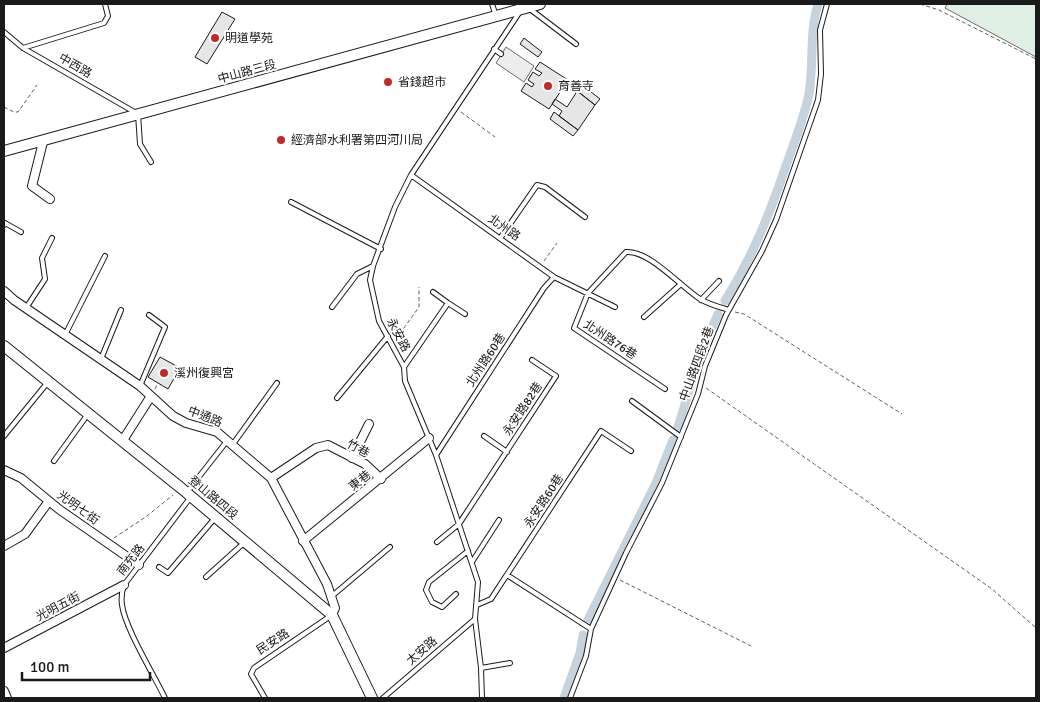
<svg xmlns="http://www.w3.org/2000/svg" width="1040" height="702" font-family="Signika,'Noto Sans TC',sans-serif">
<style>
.green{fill:#e0efe3;stroke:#6a6a6a}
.parking{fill:#ededed;stroke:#6a6a6a}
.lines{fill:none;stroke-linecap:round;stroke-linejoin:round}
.canal{stroke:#c6d2dc;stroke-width:9}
.building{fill:#e6e6e6;stroke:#1a1a1a}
.service-casing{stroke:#1a1a1a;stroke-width:6}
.minor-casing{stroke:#1a1a1a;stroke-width:10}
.tertiary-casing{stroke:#1a1a1a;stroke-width:12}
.path{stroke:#5f5f5f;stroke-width:1;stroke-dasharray:4 2.5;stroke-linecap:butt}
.service{stroke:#fff;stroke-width:4}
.minor{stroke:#fff;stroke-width:8}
.tertiary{stroke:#fff;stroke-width:10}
.poi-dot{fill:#c62828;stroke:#fff;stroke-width:2}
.labels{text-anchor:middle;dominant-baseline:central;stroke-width:4;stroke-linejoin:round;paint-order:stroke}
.poi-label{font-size:12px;fill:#1a1a1a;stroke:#fff;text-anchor:start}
.street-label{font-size:12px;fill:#1a1a1a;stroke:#fff}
</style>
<rect width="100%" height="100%" fill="#fff"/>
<path class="green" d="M947 4H1036V57L945 8Z"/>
<path class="parking" d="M506 47 534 66 524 82 496 63Z"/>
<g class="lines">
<path class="canal" d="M725 301C753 256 770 213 787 163 795 140 804 118 809 94 814 64 809 33 818 4
M678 427 700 355 718 314
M588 620 656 483 673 440
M564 698 580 653 583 635"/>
</g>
<path class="building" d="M222 12 235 19 207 64 195 57Z
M524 38 542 52 538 57 520 44Z
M540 62 568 80 549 109 521 91 526 83 532 87 534 84 528 80 533 72 539 76 542 73 535 69Z
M577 81 600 99 595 105 572 87Z
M566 82 595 105 578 130 559 116 562 111 552 104 555 99 567 107 576 93 564 86Z
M554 112 578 130 573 136 550 119Z
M160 357 180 368 168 389 148 377Z"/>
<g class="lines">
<defs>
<path id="service" d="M492 4 496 16
M530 9 576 44
M4 32 23 48 138 114 140 144 151 162
M23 48 104 23 108 16 105 4
M494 49 501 54
M411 175 554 277 615 307
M291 202 381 249
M4 225 5 223 21 232
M501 237 537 185 545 187 585 217
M433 292 448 303
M701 300 719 281
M332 307 357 274 373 266
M26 308 45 279 42 258 52 238
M644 317 681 284
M65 335 105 256
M101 359 121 310
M404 367 448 303 465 314
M140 386 165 327 149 315
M665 389 574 328 588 293 626 252C649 250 680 286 700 299 708 304 719 307 729 310
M337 398 388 336
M632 401 681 437
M4 436 48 382
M484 436 507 452
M233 444 277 383
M436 455 544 288 554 277
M54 461 88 414
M187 492 227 441
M437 542 459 524 556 376 532 360
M472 562 499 520
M159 567 168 573 215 518
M507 575 591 629
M206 577 245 542
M456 594 442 607 432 602 426 590 429 582 468 551
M332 596 390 547
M477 605 491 599 601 431 631 451
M481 668 510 663
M165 698C154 675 125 628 122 605 121 598 122 591 124 585L190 498
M265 698 251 674 254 668 332 615
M383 698 475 619
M482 698 481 668 475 619 478 582 436 455 405 381 404 367 379 321 370 280 373 266 395 207 411 175 519 13
M570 698 586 656 591 629 626 553 662 483 698 394 705 366 726 315 762 251 776 220 818 100 821 74 820 30 827 4"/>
<path id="minor" d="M43 142 32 186 50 199
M4 291 14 300 140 386 173 416 186 423 217 432 271 478 327 584 335 608 332 615
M123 440 151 396
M352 458 369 424
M4 470 21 478 60 510 139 565
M271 478 316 448 328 445 365 464 381 479
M303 541 429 438
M4 546 25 534 49 501
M4 648 124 585
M4 691 7 698"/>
<path id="tertiary" d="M4 151 540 4
M4 346 181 488 332 615 372 698"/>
</defs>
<use href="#service" class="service-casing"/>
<use href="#minor" class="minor-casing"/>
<use href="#tertiary" class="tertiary-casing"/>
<path class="path" d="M920 4 939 10 1036 59
M4 107 14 112H18L37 85
M461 112 495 137
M544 261 557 243
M735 312 744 314 902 414
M396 339 419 307V287
M706 388 992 589 1036 628
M155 389 158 383
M114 538 147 516 173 495
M620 580 753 647"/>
<use href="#service" class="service"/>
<use href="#minor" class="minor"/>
<use href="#tertiary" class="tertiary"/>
</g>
<g class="poi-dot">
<circle cx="215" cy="38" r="5"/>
<circle cx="388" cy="82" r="5"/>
<circle cx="548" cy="86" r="5"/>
<circle cx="281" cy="140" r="5"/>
<circle cx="164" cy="373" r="5"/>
</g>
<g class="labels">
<g class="poi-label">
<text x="225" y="38">明道學苑</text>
<text x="398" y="82">省錢超市</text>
<text x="558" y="86">育善寺</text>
<text x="291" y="140">經濟部水利署第四河川局</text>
<text x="174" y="373">溪州復興宮</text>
</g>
<g class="street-label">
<text transform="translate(75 66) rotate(30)">中西路</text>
<text transform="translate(247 72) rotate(-15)">中山路三段</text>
<text transform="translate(504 228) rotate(35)">北州路</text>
<text transform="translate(398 335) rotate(62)">永安路</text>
<text transform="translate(610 340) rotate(33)">北州路76巷</text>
<text transform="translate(486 360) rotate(-57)">北州路60巷</text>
<text transform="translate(697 364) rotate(-70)">中山路四段2巷</text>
<text transform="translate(523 409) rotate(-57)">永安路82巷</text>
<text transform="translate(205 417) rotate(21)">中通路</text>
<text transform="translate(358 449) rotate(29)">竹巷</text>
<text transform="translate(360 481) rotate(-38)">東巷</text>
<text transform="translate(213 498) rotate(40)">登山路四段</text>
<text transform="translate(544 501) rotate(-57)">永安路60巷</text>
<text transform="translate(78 508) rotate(36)">光明七街</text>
<text transform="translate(131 560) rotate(-52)">南充路</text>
<text transform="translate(58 607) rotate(-28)">光明五街</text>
<text transform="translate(273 642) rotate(-33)">民安路</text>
<text transform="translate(422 651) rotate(-41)">太安路</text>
</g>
</g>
<rect width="1040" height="702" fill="none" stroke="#1a1a1a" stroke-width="10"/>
<path d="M22 672v8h128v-8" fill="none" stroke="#1a1a1a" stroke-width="2.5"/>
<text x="30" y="672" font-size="15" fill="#1a1a1a" stroke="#ffffff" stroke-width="4" paint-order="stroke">100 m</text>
</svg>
